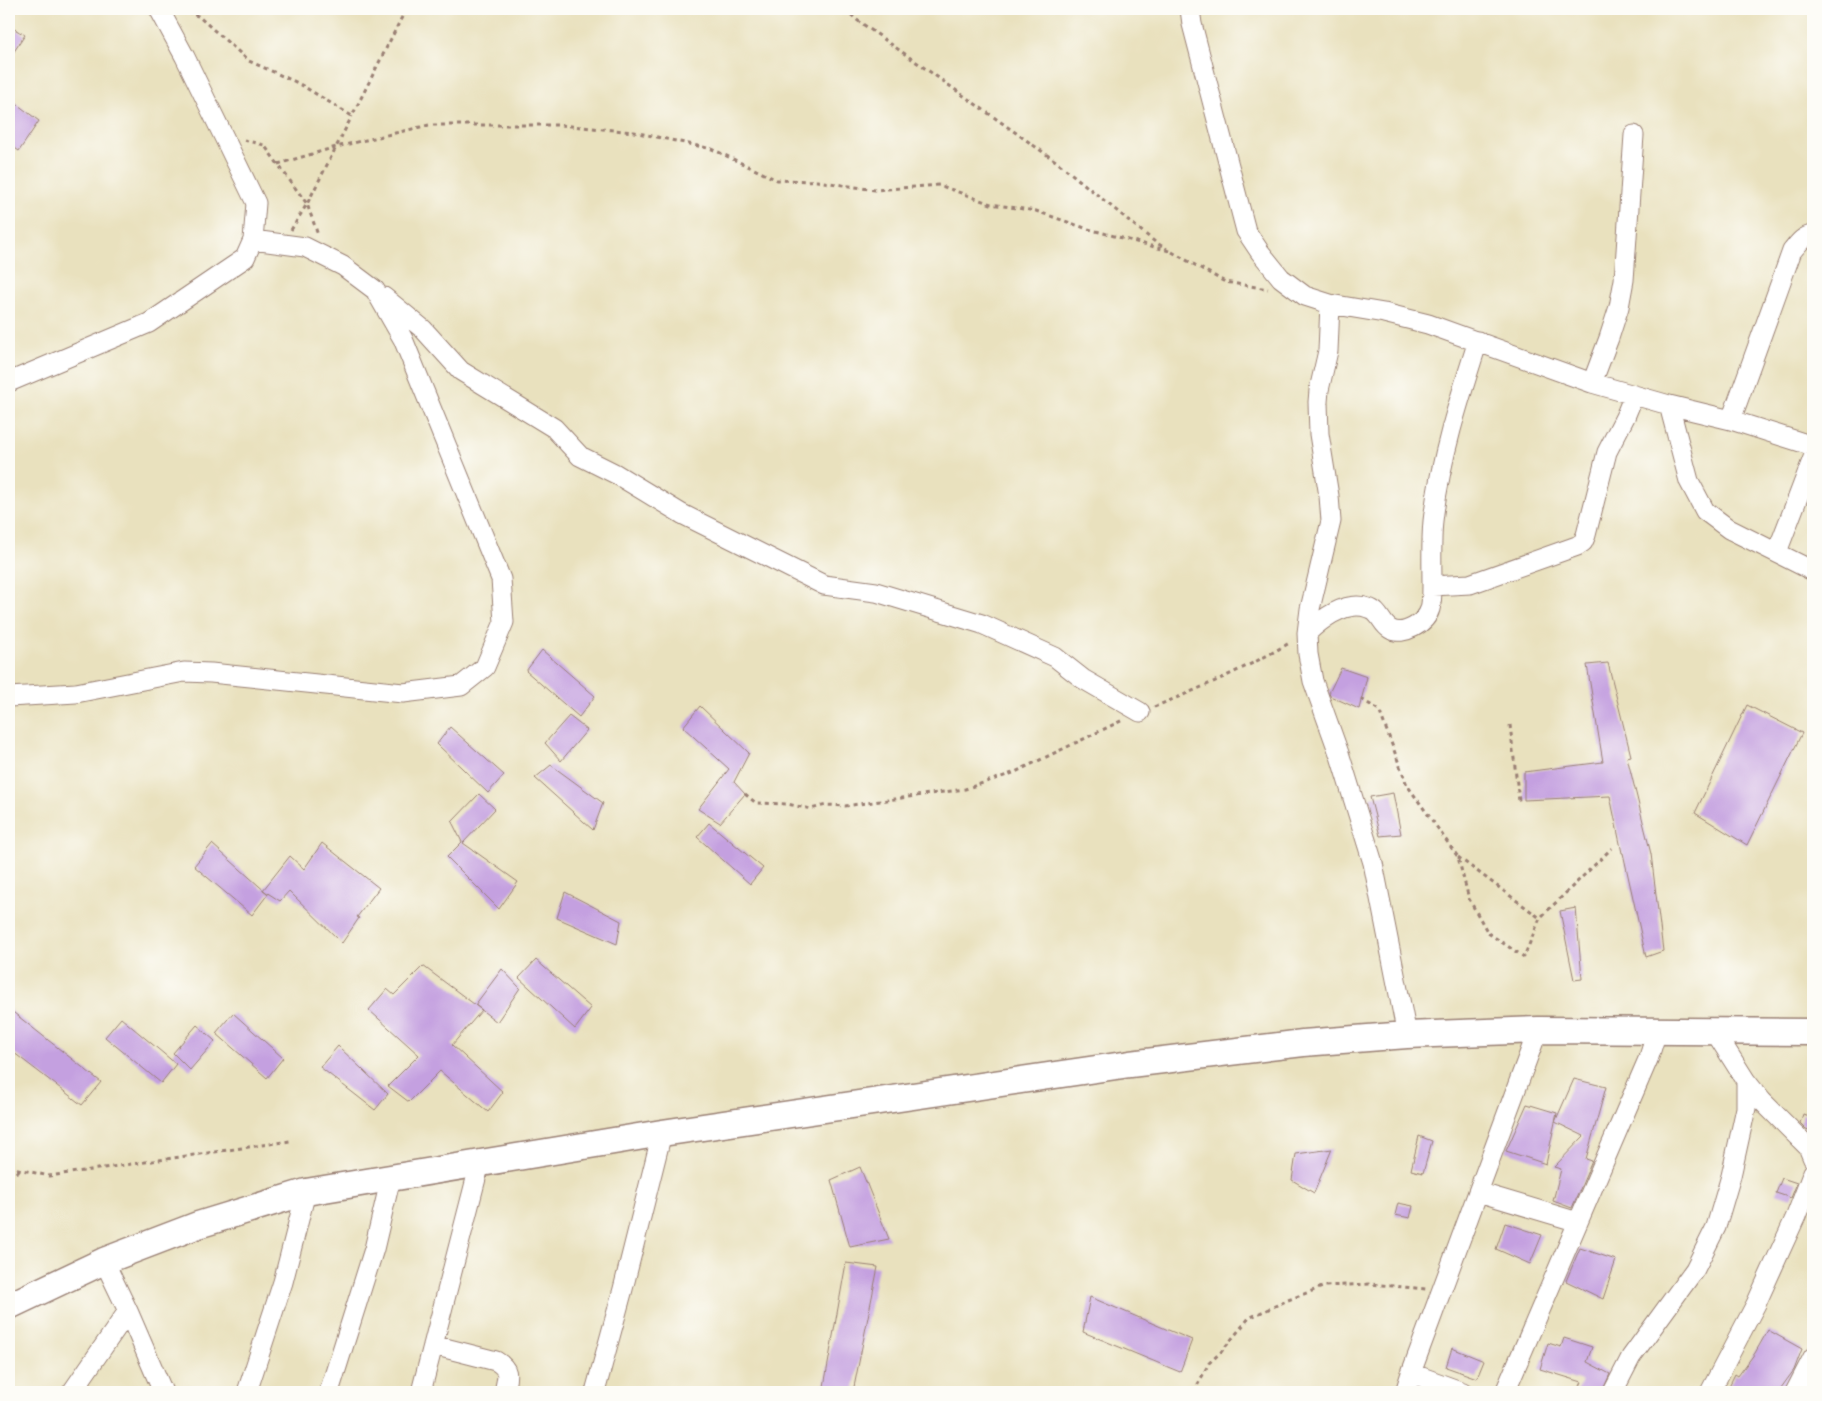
<svg xmlns="http://www.w3.org/2000/svg" width="1822" height="1401" font-family="'Old Standard TT',serif">
<style>
.building{fill:#c4a0e0}
.lines{fill:none;stroke-linecap:round;stroke-linejoin:round}
.street-casing{stroke:#9a8074;stroke-width:21}
.secondary-casing{stroke:#9a8074;stroke-width:29}
.path{stroke:#9a8074;stroke-width:3;stroke-dasharray:4 4;stroke-linecap:butt}
.street{stroke:#fff;stroke-width:19}
.secondary{stroke:#fff;stroke-width:26}
</style>
<rect width="100%" height="100%" fill="#fdfcf7"/>
<filter id="ink" filterUnits="userSpaceOnUse"><feTurbulence type="fractalNoise" baseFrequency=".02" numOctaves="2"/><feDisplacementMap in="SourceGraphic" scale="10" xChannelSelector="R" yChannelSelector="G"/><feConvolveMatrix kernelMatrix="1 2 1 2 8 2 1 2 1" color-interpolation-filters="sRGB"/></filter>
<filter id="wash" filterUnits="userSpaceOnUse"><feTurbulence type="fractalNoise" baseFrequency=".0096" numOctaves="4" result="noise"/><feDisplacementMap in="SourceGraphic" scale="20" xChannelSelector="R" yChannelSelector="G"/><feGaussianBlur stdDeviation="1.12" result="paint"/><feColorMatrix in="noise" values="0 0 0 0 0 0 0 0 0 0 0 0 0 0 0 0 0 1.4 0 .05"/><feComposite in="paint" operator="in"/></filter>
<g filter="url(#wash)">
<rect width="100%" height="100%" fill="#e9e1be"/>
<g id="blocks">
<path class="building" d="M9 26 25 35 9 59Z
M9 98 39 121 19 151 9 144Z
M542 650 595 696 579 717 526 671Z
M1608 663 1631 756 1627 757 1651 854 1663 951 1646 957 1623 853H1622L1610 796 1524 800V772L1603 762 1587 665Z
M1341 668 1367 677 1359 709 1330 696 1329 693Z
M1747 705 1802 733 1747 845 1695 813Z
M700 706 749 753 734 782 745 794 720 823 698 809 729 769 683 727Z
M569 716 587 730 561 761 545 743Z
M450 727 504 775 488 793 437 744Z
M551 765 603 803 593 830 535 778Z
M1393 793 1401 834 1380 836 1370 797Z
M479 794 495 809 463 843 518 882 499 909 447 857 462 842 452 822Z
M709 823 763 868 750 884 697 837Z
M322 843 379 888 357 917 359 918 342 943 289 891 280 901 263 890 290 856 304 869Z
M212 844 268 894 252 915 194 866Z
M565 892 621 921 617 944 557 918Z
M1576 908 1582 979 1574 980 1560 911Z
M536 960 591 1008 575 1029 519 978Z
M423 966 482 1010 452 1045 503 1092 488 1112 440 1071 409 1102 388 1086 419 1055 369 1010 387 989 394 995Z
M502 969 520 988 497 1022 475 1005Z
M9 1009 101 1082 82 1105 9 1049Z
M233 1013 283 1058 267 1078 216 1033Z
M121 1018 176 1064 161 1083 105 1037Z
M197 1025 215 1041 190 1070 173 1053Z
M338 1046 388 1094 375 1110 320 1067Z
M1574 1079 1606 1087 1586 1159 1592 1161 1572 1208 1553 1201 1561 1169 1554 1167 1584 1136 1555 1122Z
M1527 1104 1557 1113 1546 1164 1506 1151Z
M1803 1114 1813 1117V1131L1806 1129 1800 1123Z
M1419 1136 1432 1141 1423 1173 1411 1170Z
M1332 1149 1314 1193 1292 1180 1296 1154Z
M860 1167 889 1239 850 1247 831 1180Z
M1782 1178 1797 1183 1791 1198 1776 1193Z
M1398 1203 1413 1206 1410 1218 1395 1215Z
M1505 1223 1542 1235 1530 1264 1496 1249Z
M1580 1248 1616 1260 1603 1299 1566 1281Z
M846 1263 878 1267 853 1392H823Z
M1090 1297 1192 1340 1180 1372 1083 1332Z
M1768 1330 1802 1349 1794 1370 1778 1392H1726L1735 1374 1738 1376 1755 1353Z
M1564 1338 1592 1347 1587 1362 1610 1374 1602 1392H1577L1582 1382 1540 1369 1548 1343 1561 1347Z
M1452 1348 1484 1361 1477 1378 1446 1367Z"/>
</g>
</g>
<g filter="url(#ink)">
<use href="#blocks" fill-opacity="0" stroke="#9a8074" stroke-width="1"/>
<g class="lines">
<defs>
<path id="street" d="M1190 9 1192 24 1246 231 1260 252 1281 278 1305 296 1330 304 1384 313 1428 324 1592 383 1669 405 1731 420 1813 446
M384 297 423 329 461 371 554 428 580 456 616 474 682 514 824 585 876 592 982 624 1055 657 1083 679 1140 712
M1330 304 1328 351 1319 390 1318 402 1319 434 1329 496 1331 521 1310 609 1307 633 1308 654 1313 681 1340 756 1373 863 1407 1035
M1478 341C1459 400 1440 459 1433 521 1431 542 1432 564 1432 586L1470 584 1577 546 1583 542 1586 535 1607 452 1625 417 1634 395
M9 382 149 323 245 258 253 240 256 203 185 57 159 9
M1592 383 1609 338 1619 307 1624 280 1634 135
M1669 405 1689 481 1705 511 1729 529 1813 571
M1731 420 1792 251C1798 244 1803 236 1813 235
M1777 552 1813 458
M1307 633C1322 619 1346 600 1368 608 1380 611 1381 624 1390 629 1403 637 1426 623 1430 609 1432 602 1432 593 1432 586
M9 697 76 693 184 672 211 673 403 693 461 686 485 667 504 622 501 579 403 339 375 290 343 266 305 247 253 240
M1746 1081 1762 1101 1808 1147 1813 1159
M1478 1192 1578 1222
M104 1261 128 1311 163 1392
M433 1345 496 1361C511 1370 507 1377 504 1392
M1411 1373 1463 1392
M72 1392 128 1311
M247 1392 283 1282 306 1192
M329 1392 374 1249 391 1177
M421 1392 480 1163
M595 1392 623 1289 662 1133
M1405 1392 1411 1373 1538 1030
M1505 1392 1649 1057 1657 1031
M1613 1392 1631 1357 1695 1269 1716 1227 1731 1176 1746 1108V1081L1715 1032
M1710 1392 1756 1304 1796 1216 1813 1172
M1795 1392 1813 1357"/>
<path id="secondary" d="M9 1306 104 1261 198 1225 306 1192 662 1133 1130 1064 1303 1043 1407 1035 1538 1030 1813 1032"/>
</defs>
<use href="#street" class="street-casing"/>
<use href="#secondary" class="secondary-casing"/>
<path class="path" d="M845 9 857 20 1057 162 1155 242 1167 249
M179 10 198 16 249 61 298 83 352 116 406 9
M244 140 264 145 307 204 318 235
M278 164 336 147 429 125H560L634 132 712 149 777 180 817 181 875 190 939 185 991 204 1036 211 1085 228 1173 252
M291 230 307 204 352 116
M1172 252 1225 282 1268 289
M1361 699 1379 710 1407 785 1458 857 1469 899 1488 933 1524 957 1540 918 1612 848
M1154 707C1201 688 1247 668 1291 642
M1510 725 1519 801
M745 794 756 803 787 804 811 809 826 805 845 806 965 789 1013 773 1123 720
M1458 857 1540 918
M9 1167 49 1176 290 1141
M9 1177 20 1170
M1194 1392 1209 1363 1221 1352 1249 1318 1288 1300 1325 1286 1370 1284 1426 1289"/>
<use href="#street" class="street"/>
<use href="#secondary" class="secondary"/>
</g>
</g>
<rect width="1822" height="1401" fill="none" stroke="#fdfcf7" stroke-width="30"/>
</svg>
